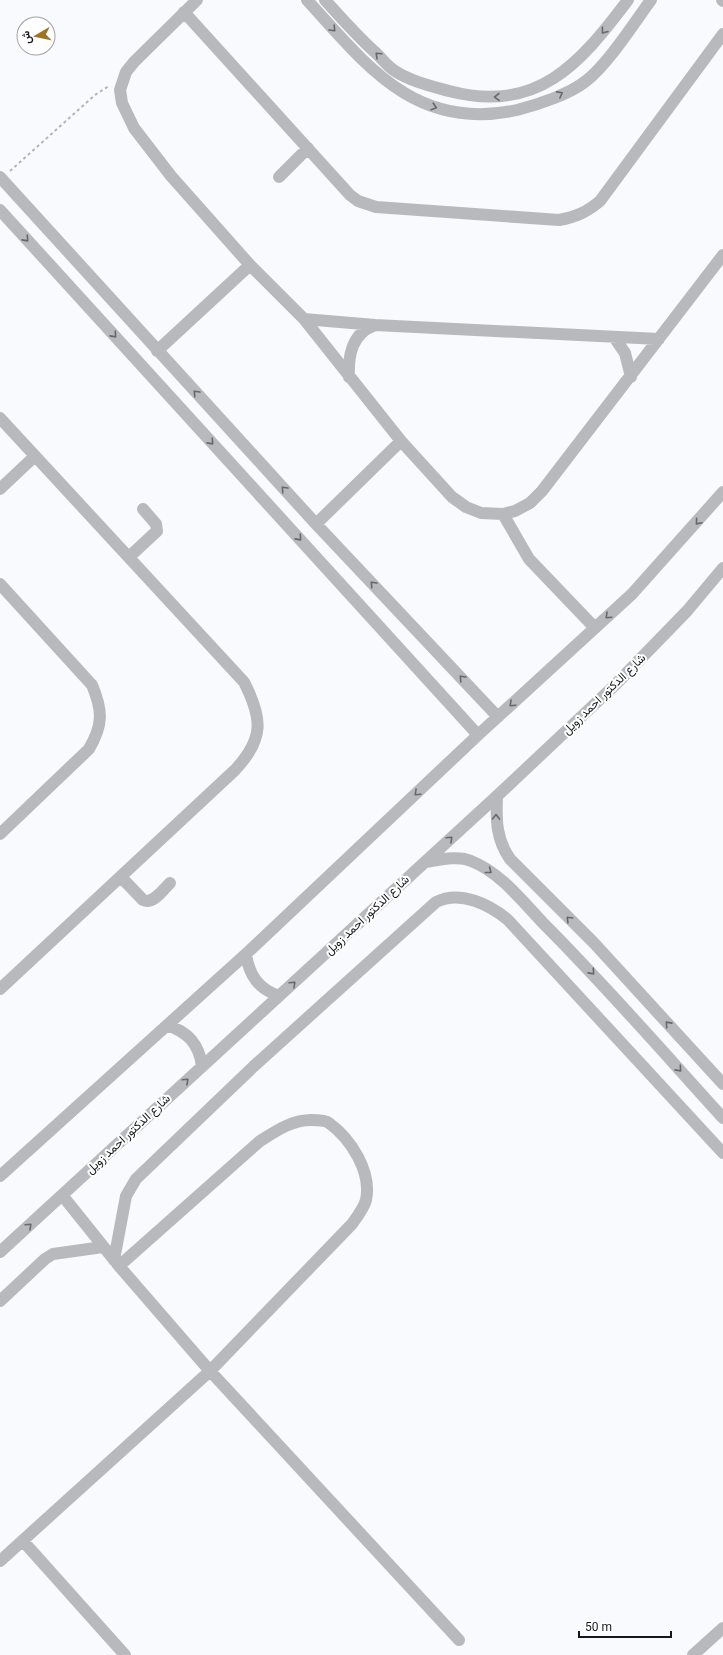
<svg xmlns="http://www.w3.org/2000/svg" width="723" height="1655" font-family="Roboto,Vazirmatn,sans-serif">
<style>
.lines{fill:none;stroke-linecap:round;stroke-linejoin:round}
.path{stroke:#b3b4b8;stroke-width:2;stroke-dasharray:3 3;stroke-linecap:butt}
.minor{stroke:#b8b9bd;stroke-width:12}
.oneway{stroke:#67686c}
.labels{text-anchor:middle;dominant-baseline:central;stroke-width:4;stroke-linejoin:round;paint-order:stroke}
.street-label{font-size:12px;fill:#16171a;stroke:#fff}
</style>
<rect width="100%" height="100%" fill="#f9fafe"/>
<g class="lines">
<path class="path" d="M10 171 95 95 109 86"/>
<path class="minor" d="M197 0 134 62 126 72 120 90 122 103 134 128 171 176 250 265 304 319 401 441 452 497 466 507 481 513 503 514 515 511 530 503 542 491 723 255
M307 0C367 66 416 132 517 110 537 105 570 94 586 81 608 64 634 23 651 0
M325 0C342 19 358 37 377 54 383 60 388 67 395 71 410 81 431 86 449 91 537 114 579 65 628 0
M722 0 723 1
M184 12 350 195 358 201 376 207 559 220C576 217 587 212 600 201L723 34
M0 177 316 524 498 717
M279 177 308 148
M0 210 478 735
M304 319 375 325 659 339
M614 337 625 353 631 377
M157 351 250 265
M349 377C348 355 352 333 375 325
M0 418 244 682C263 719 264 739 235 770L0 989
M0 489 35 456
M503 514 529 559 595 628
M316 524 401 441
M129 557 157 531 156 524 143 509
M0 584 92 685C103 711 103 725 89 749L0 834
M497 796C496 820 496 839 510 859L594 943 723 1084
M426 862C439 860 458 855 471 861 500 872 523 902 544 924 606 986 664 1053 723 1118
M121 877 143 900C153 905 163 890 170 883
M246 954C249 976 259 989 279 996
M167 1025C188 1032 199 1044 202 1066
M0 1176 246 954 478 735 632 594 723 492
M62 1195 119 1266 210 1371 459 1640
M0 1252 497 796 615 685 687 611 723 568
M114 1260 126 1196 136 1179 254 1066 436 902C460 890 489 904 508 920L723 1153
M0 1301 45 1259 53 1254 103 1247
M23 1541 125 1655
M0 1561 210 1371 352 1224C357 1217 364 1208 366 1200 372 1172 351 1139 329 1123 325 1120 316 1120 311 1120 292 1120 276 1131 260 1141L119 1266
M693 1655 723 1628"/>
</g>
<defs><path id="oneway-chevron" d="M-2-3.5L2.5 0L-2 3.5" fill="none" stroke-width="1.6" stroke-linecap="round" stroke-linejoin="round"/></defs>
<g class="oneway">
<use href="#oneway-chevron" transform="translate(333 29) rotate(47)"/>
<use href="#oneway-chevron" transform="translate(604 31) rotate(127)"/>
<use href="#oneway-chevron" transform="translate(378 55) rotate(-137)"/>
<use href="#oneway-chevron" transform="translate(560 94) rotate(-28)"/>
<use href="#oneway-chevron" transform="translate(497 97) rotate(179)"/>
<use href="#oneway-chevron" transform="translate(434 107) rotate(17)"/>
<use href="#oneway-chevron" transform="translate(26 239) rotate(48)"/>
<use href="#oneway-chevron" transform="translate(114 335) rotate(48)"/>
<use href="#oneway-chevron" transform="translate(196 393) rotate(-133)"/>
<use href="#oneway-chevron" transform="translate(211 442) rotate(48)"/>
<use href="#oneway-chevron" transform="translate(284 489) rotate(-133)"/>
<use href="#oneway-chevron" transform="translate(698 522) rotate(131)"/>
<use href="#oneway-chevron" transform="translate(299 538) rotate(48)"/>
<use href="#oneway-chevron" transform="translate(373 584) rotate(-133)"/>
<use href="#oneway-chevron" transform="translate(608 616) rotate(137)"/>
<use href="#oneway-chevron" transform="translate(462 678) rotate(-133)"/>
<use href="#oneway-chevron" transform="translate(512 704) rotate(137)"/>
<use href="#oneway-chevron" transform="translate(417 793) rotate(137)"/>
<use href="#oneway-chevron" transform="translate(496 817) rotate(-89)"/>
<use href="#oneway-chevron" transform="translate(450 839) rotate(-43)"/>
<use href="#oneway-chevron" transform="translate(489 871) rotate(38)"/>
<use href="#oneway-chevron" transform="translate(569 919) rotate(-135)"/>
<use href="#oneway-chevron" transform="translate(592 972) rotate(48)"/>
<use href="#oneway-chevron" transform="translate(293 984) rotate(-43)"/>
<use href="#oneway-chevron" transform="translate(668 1024) rotate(-132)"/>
<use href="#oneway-chevron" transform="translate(679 1069) rotate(48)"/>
<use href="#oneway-chevron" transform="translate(186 1081) rotate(-43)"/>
<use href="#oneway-chevron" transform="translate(29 1226) rotate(-43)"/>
</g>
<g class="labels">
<g class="street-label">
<text transform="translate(604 694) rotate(-44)">شارع الدكتور احمد زويل</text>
<text transform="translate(367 915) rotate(-43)">شارع الدكتور احمد زويل</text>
<text transform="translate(128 1134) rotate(-43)">شارع الدكتور احمد زويل</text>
</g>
</g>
<g transform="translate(36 36) rotate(261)"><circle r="19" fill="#ffffff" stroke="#a2a2a3"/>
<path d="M0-3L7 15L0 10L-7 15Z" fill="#9f7324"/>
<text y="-6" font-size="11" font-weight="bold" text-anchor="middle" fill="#16171a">ش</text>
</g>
<path d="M579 1631v6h92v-6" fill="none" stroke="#16171a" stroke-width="2"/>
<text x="585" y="1631" font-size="12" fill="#16171a" stroke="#ffffff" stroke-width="3" paint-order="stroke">50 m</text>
</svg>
